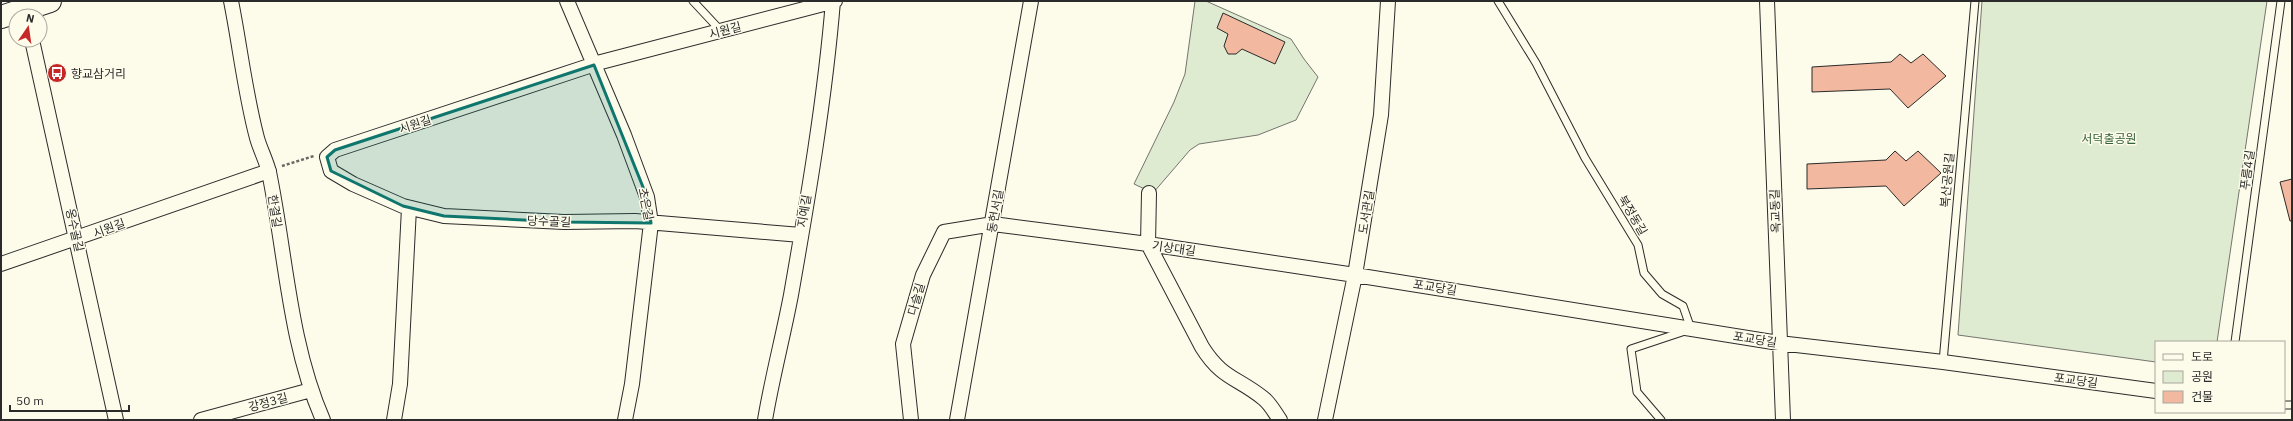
<svg xmlns="http://www.w3.org/2000/svg" width="2293" height="421" font-family="'IBM Plex Sans','Noto Sans KR',sans-serif">
<style>
.green{fill:#deebd1;stroke:#74746e}
.building{fill:#f2b8a0;stroke:#2b2b2b}
.lines{fill:none;stroke-linecap:round;stroke-linejoin:round}
.lane-casing{stroke:#2b2b2b;stroke-width:9}
.street-casing{stroke:#2b2b2b;stroke-width:16}
.primary-casing{stroke:#2b2b2b;stroke-width:24}
.path{stroke:#6a6964;stroke-width:2.5;stroke-dasharray:3 2;stroke-linecap:butt}
.lane{stroke:#fdfbea;stroke-width:7}
.street{stroke:#fdfbea;stroke-width:14}
.primary{stroke:#fdfbea;stroke-width:22}
.marked{fill:#0f766e;fill-opacity:0.2;stroke:#0f766e;stroke-width:3;stroke-linejoin:round}
.labels{text-anchor:middle;dominant-baseline:central;stroke-width:3;stroke-linejoin:round;paint-order:stroke}
.street-label{font-size:12px;fill:#2b2b2b;stroke:#fdfbea}
.poi-label{font-size:12px;fill:#2b2b2b;stroke:#fdfbea;text-anchor:start}
.park-label{font-size:12px;fill:#34623c;stroke:#fdfbea}
</style>
<rect width="100%" height="100%" fill="#fdfbea"/>
<path class="green" d="M1195 1H1206L1291 39 1304 59 1318 77 1296 120 1258 135 1199 144 1190 150 1153 193 1134 184 1174 102 1185 74Z
M1982 1H2267L2217 342H2156V362L1958 335Z"/>
<path class="building" d="M1223 13 1285 42 1275 64 1242 49 1236 54H1228L1224 46 1228 34 1217 28Z
M1900 54 1911 63 1923 54 1946 76 1908 108 1890 89 1812 92V67L1891 62Z
M1895 151 1906 161 1918 151 1941 173 1904 206 1886 186 1807 189V164L1886 160Z
M2292 179V221H2290L2280 182Z"/>
<g class="lines">
<defs>
<path id="lane" d="M693 1 721 31
M1498 1 1536 63 1585 158 1638 245 1644 273 1662 294 1683 306 1691 329 1631 349 1637 392 1661 420
M2235 342 2281 1
M1943 362 1975 1
M2284 405H2292"/>
<path id="street" d="M231 1C240 46 245 93 257 138 260 149 266 160 269 172 286 255 289 342 323 420
M567 1 624 135 647 197 651 223 632 384 625 420
M1767 1 1783 420
M32 40 116 420
M1149 193 1148 244 1202 347C1222 379 1237 377 1263 398 1270 403 1275 413 1280 420
M801 235 635 221 564 222 444 216 403 206 353 184 331 171 327 157 335 150 601 62 835 1
M1 264 269 171
M201 420 311 390
M394 420 400 384 409 208
M765 420C772 378 783 337 791 295 808 198 825 99 833 1
M911 420 903 344 923 275 944 232 993 224 1148 244 1355 275 1779 343 1943 362 2156 391
M957 420 1031 1
M1325 420 1355 275 1381 115 1388 1"/>
<path id="primary" d="M1 17 50 1"/>
</defs>
<use href="#lane" class="lane-casing"/>
<use href="#street" class="street-casing"/>
<use href="#primary" class="primary-casing"/>
<path class="path" d="M282 166 314 156"/>
<use href="#lane" class="lane"/>
<use href="#street" class="street"/>
<use href="#primary" class="primary"/>
</g>
<path class="marked" d="M594 65 647 197 651 223 564 222 444 216 403 206 331 171 327 157 335 150Z"/>
<defs>
<symbol id="bus-disc" viewBox="-11 -11 22 22"><circle r="9.5" fill="#c62828" stroke="#fdfbea"/><path d="M-5-6H5V4H4V6H2V4H-2V6H-4V4H-5ZM-3.5-4V0h7V-4ZM-3.5 1.2v1.5H-2V1.2ZM2 1.2v1.5H3.5V1.2Z" fill="#fff"/></symbol>
</defs>
<g fill-rule="evenodd">
<use href="#bus-disc" x="46" y="62" width="22" height="22"/>
</g>
<g class="labels">
<g class="street-label">
<text transform="translate(725 30) rotate(-15)">시원길</text>
<text transform="translate(415 124) rotate(-18)">시원길</text>
<text transform="translate(2247 170) rotate(-82)">푸름4길</text>
<text transform="translate(1947 180) rotate(-85)">복산공원길</text>
<text transform="translate(646 204) rotate(78)">초은길</text>
<text transform="translate(275 211) rotate(81)">한결길</text>
<text transform="translate(804 211) rotate(-81)">지예길</text>
<text transform="translate(995 211) rotate(-80)">동헌서길</text>
<text transform="translate(1775 211) rotate(-92)">옥교동길</text>
<text transform="translate(1366 212) rotate(-81)">도서관길</text>
<text transform="translate(1633 215) rotate(59)">북정동길</text>
<text transform="translate(549 221) rotate(2)">당수골길</text>
<text transform="translate(109 228) rotate(-20)">시원길</text>
<text transform="translate(75 230) rotate(77)">옹수골길</text>
<text transform="translate(1174 248) rotate(8)">기상대길</text>
<text transform="translate(1435 287) rotate(9)">포교당길</text>
<text transform="translate(916 299) rotate(-74)">다슬길</text>
<text transform="translate(1755 339) rotate(9)">포교당길</text>
<text transform="translate(2076 380) rotate(8)">포교당길</text>
<text transform="translate(268 402) rotate(-15)">강정3길</text>
</g>
<g class="poi-label">
<text x="71" y="73">향교삼거리</text>
</g>
<g class="park-label">
<text x="2109" y="138">서덕출공원</text>
</g>
</g>
<rect width="2293" height="421" fill="none" stroke="#2b2b2b" stroke-width="4"/>
<rect x="2155" y="341" width="130" height="72" fill="#fdfbea" stroke="#a9a89e"/>
<rect x="2163" y="354" width="20" height="6" fill="#fdfbea" stroke="#a9a89e"/>
<text x="2191" y="361" font-size="12" fill="#2b2b2b">도로</text>
<rect x="2163" y="371" width="20" height="12" fill="#deebd1" stroke="#a9a89e"/>
<text x="2191" y="381" font-size="12" fill="#2b2b2b">공원</text>
<rect x="2163" y="391" width="20" height="12" fill="#f2b8a0" stroke="#a9a89e"/>
<text x="2191" y="401" font-size="12" fill="#2b2b2b">건물</text>
<g transform="translate(28 28) rotate(13)"><circle r="19" fill="#fdfbea" stroke="#a9a89e"/>
<path d="M0-3L7 15L0 10L-7 15Z" fill="#c62828"/>
<text y="-6" font-size="11" font-weight="bold" text-anchor="middle" fill="#2b2b2b">N</text>
</g>
<path d="M10 405v6h119v-6" fill="none" stroke="#2b2b2b" stroke-width="2"/>
<text x="16" y="405" font-size="12" fill="#2b2b2b" stroke="#fdfbea" stroke-width="3" paint-order="stroke">50 m</text>
</svg>
